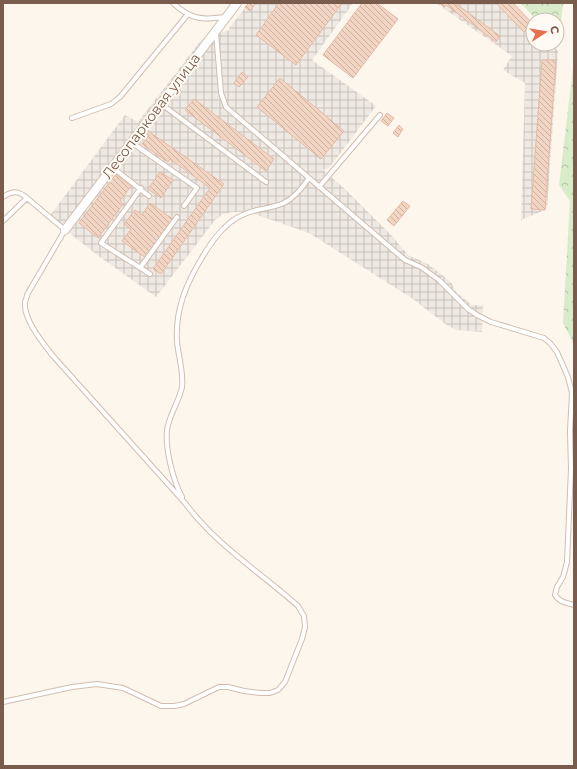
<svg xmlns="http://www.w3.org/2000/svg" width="577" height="769" font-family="Montserrat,sans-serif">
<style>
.industrial{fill:url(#industrial-grid)}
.forest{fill:url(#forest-crowns)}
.building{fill:url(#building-back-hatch);stroke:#e6bba3}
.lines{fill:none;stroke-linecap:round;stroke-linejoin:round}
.lane-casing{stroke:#d1beb0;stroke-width:6}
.street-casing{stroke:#d1beb0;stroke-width:10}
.lane{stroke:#fff;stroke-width:4}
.street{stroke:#fff;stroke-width:8}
.labels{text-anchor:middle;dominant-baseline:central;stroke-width:4;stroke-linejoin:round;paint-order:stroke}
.street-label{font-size:14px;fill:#7a5c4d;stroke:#fffaf3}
</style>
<defs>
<pattern id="industrial-grid" width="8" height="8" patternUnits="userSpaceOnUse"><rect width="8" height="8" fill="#efe9e4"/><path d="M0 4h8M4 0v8" fill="none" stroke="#c7c0bb"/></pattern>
<pattern id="forest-crowns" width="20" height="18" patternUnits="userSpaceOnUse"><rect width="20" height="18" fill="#d8ecc9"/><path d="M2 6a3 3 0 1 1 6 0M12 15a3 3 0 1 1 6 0" fill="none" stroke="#b4c2a5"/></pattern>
<pattern id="building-back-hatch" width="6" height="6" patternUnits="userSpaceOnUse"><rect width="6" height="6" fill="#f3d5c3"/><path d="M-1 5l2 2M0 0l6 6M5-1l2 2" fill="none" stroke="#cab0a1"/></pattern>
</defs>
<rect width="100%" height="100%" fill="#fdf6ec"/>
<path class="industrial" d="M249 3H353L312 60 376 106 329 168 323 170 346 190 392 236 408 255 428 264 451 282 456 292 472 305H483L482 332 457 330 448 326 413 299 309 233 249 212H232L223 214 215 220 156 297 96 254 49 217 125 115 138 122 202 39 229 30V28Z
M436 3H513L533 24V44H552L558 51 547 209 521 220 525 83 503 70 512 56Z"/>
<path class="forest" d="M521 3H563L559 46 557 44V20H536Z
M574 59V345L563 323 570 201 559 185Z"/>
<path class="building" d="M249 3H256L250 11 245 7Z
M279 3H342L296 65 256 35Z
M362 3H377L398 19 353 78 323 55Z
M440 3H455L500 36 496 42 446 5 444 7Z
M496 3H513L533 24 524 32Z
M542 60H556L545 210 531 209Z
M242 72 248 77 239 87 234 83Z
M280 78 344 131 321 159 257 107Z
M194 99 274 159 266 171 185 110Z
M387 113 394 118 388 126 381 121Z
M399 125 403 129 398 137 393 133Z
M148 131 224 184 161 274 153 269 210 188 170 159 168 162 142 144 149 135 146 133Z
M160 172 173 180 161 198 148 189Z
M116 174 131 186 120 201 123 204 98 238 79 223Z
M403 201 410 206 394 226 387 220Z
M150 203 174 220 146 258 122 241 131 229 124 224 135 210 142 215Z"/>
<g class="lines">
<defs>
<path id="lane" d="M173 3C191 20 203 20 225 17
M216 33 221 93 226 107 405 260 421 267 439 280 468 309 477 315 491 322 544 338 550 343 557 352 568 377 572 393 570 431 571 469 567 562 563 577 557 587 555 595C559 602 567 603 574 605
M160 103 266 182
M72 118 111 104 120 97 188 14
M131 142 197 188 184 206
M112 167 149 196
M319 187 380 115
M141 188 101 243 150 274
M3 197C12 191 18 190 27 198
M3 221 27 198 65 230 28 293C27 296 26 299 25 302 23 319 43 343 53 356L185 503C216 545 260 572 298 606L304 616 305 627 302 639 285 682 278 690 270 693H260L244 691 228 687H219L184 704 174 706H161L123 688 97 684 72 687 3 702
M140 268 177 217
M182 497C173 480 165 449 167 430 169 415 179 402 182 387 184 373 178 355 177 341 175 309 187 282 203 256 209 246 215 237 223 229 232 219 244 213 257 210 266 208 275 207 284 203 294 198 303 187 309 178"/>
<path id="street" d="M65 230 237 3"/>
</defs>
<use href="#lane" class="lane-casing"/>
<use href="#street" class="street-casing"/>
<use href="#lane" class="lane"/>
<use href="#street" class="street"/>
</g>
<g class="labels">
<g class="street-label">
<text transform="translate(151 116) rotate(-53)">Лесопарковая улица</text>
</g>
</g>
<rect width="577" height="769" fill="none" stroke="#7a5c4d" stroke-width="8"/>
<g transform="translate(545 32) rotate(78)"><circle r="19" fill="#fffaf3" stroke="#cabbb1"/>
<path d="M0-3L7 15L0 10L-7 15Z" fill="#e76f51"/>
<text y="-6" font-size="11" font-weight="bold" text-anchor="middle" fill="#7a5c4d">С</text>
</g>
</svg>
